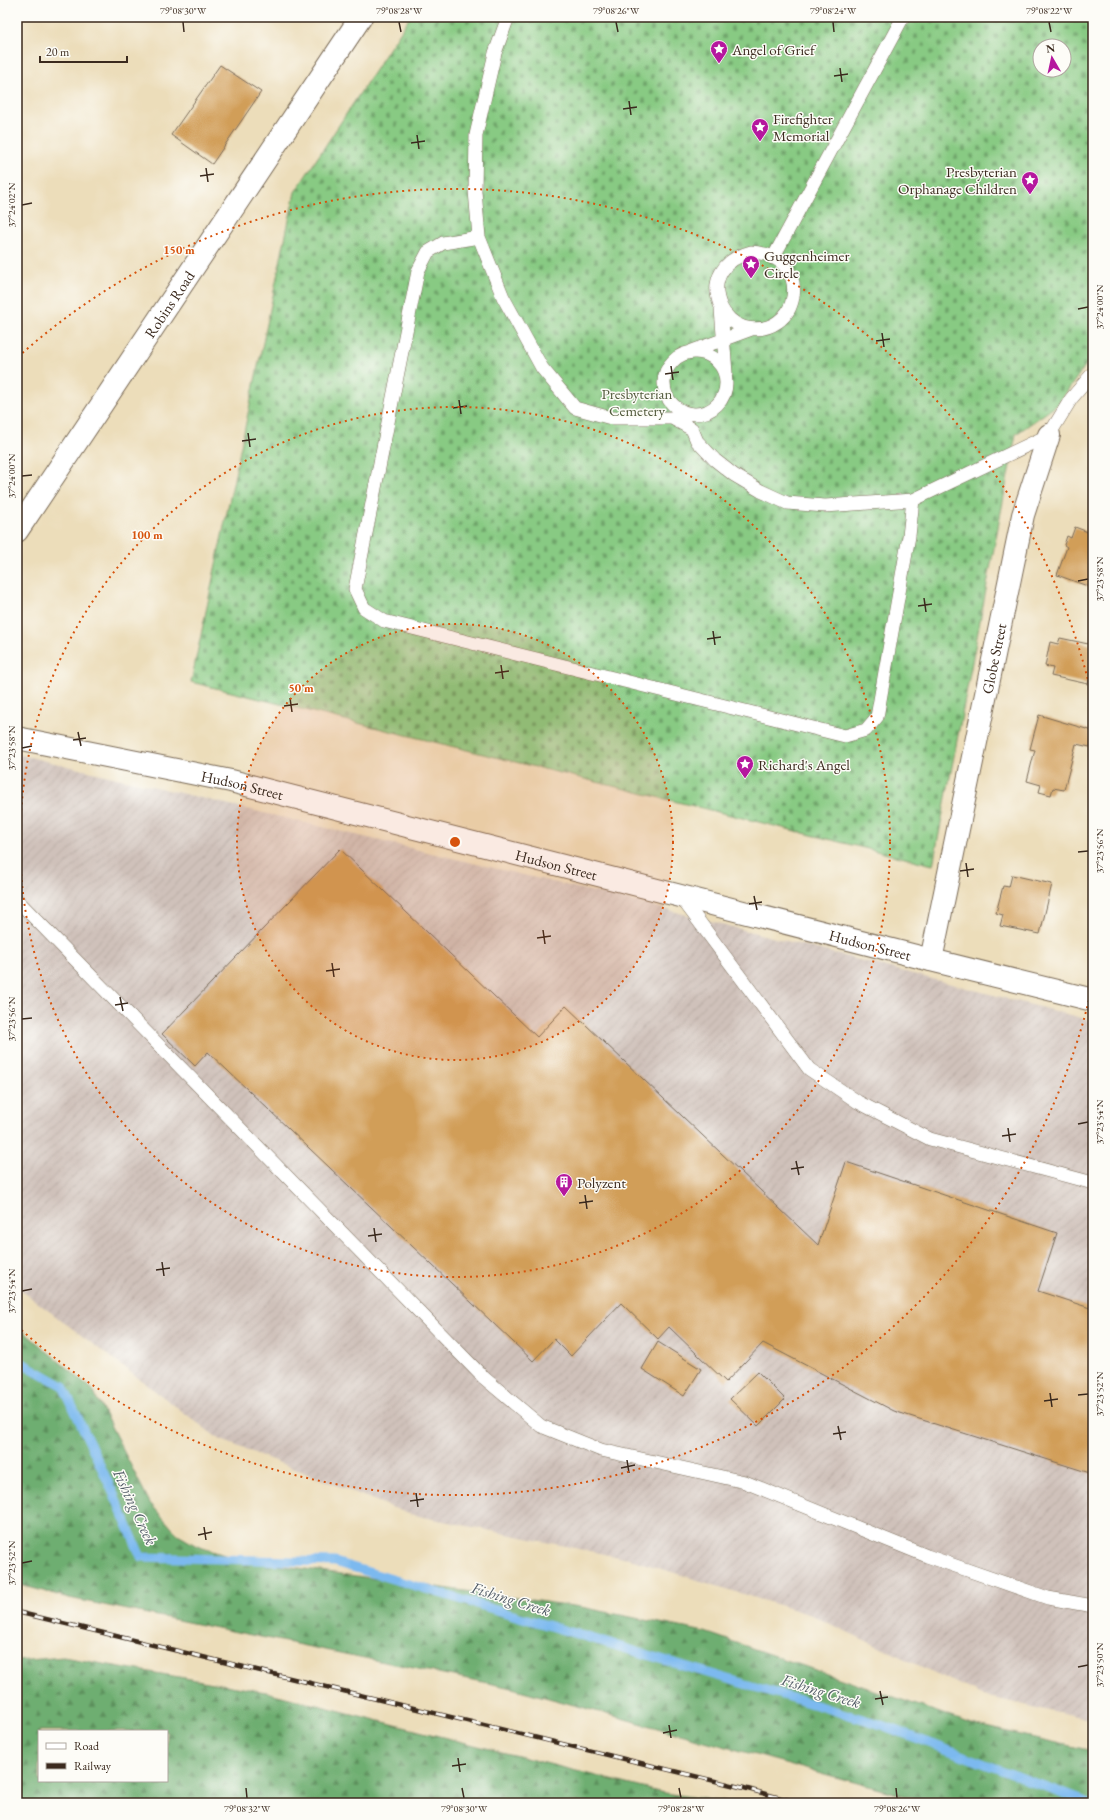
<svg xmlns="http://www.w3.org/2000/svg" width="1110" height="1820" font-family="'EB Garamond',serif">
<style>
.industrial{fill:url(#industrial-furrows)}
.forest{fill:url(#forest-firs);stroke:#546c48;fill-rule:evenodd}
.cemetery{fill:url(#cemetery-stones);stroke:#627a50;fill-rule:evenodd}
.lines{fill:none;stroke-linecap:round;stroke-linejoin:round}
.stream{stroke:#7cb9ef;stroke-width:9}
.building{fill:#d19e59}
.service-casing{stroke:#796955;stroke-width:14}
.minor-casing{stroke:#796955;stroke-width:24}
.service{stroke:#fff;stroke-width:13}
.minor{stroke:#fff;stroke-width:22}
.rail-casing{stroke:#3b2a1e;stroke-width:4.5}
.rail{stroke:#fdfcf7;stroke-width:3;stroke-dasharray:9;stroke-linecap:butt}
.ticks{fill:none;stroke:#3b2a1e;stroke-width:1.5}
.ring{fill:none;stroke:#d7540e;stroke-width:2;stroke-dasharray:2 4}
.labels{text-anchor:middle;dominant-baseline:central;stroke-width:3;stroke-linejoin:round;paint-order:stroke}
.poi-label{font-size:15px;fill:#3b2a1e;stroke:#fdfcf7;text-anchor:start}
.street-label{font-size:15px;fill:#3b2a1e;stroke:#fdfcf7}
.park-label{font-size:15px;fill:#525a3c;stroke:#fdfcf7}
.water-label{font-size:16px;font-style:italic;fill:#525c67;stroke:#fdfcf7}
.centre{fill:#d7540e;stroke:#fdfcf7;stroke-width:2}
.ring-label{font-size:12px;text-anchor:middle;font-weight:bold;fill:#d7540e;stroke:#fdfcf7;stroke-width:3;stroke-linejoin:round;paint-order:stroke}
.neatline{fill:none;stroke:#3b2a1e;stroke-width:1.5}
.ticks-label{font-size:10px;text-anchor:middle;fill:#3b2a1e}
</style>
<defs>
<pattern id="industrial-furrows" width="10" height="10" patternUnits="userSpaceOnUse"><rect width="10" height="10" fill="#cfc1ba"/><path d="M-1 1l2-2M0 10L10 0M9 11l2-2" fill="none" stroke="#b3a69f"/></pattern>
<pattern id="forest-firs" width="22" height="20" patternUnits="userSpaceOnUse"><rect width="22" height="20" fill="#6eae71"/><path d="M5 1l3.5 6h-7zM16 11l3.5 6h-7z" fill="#5c8e5c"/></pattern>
<pattern id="cemetery-stones" width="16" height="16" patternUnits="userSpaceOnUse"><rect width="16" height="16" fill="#88ca83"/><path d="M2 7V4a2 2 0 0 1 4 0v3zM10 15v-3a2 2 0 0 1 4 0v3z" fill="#70a46b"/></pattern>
</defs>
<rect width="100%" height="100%" fill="#fdfcf7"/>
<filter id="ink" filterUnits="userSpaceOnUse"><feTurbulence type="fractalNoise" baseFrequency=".025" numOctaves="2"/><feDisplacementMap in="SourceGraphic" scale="8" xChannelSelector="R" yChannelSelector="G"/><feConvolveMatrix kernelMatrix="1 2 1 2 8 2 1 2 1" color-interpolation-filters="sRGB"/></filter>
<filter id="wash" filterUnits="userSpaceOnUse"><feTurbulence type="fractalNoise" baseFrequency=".012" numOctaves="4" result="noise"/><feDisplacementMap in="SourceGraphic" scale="16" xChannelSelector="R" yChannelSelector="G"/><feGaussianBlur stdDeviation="0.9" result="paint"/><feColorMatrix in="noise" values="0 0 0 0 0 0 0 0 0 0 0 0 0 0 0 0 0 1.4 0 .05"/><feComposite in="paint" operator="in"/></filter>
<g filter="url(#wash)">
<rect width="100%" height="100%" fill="#ecddba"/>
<path class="industrial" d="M17 754 649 905 1093 1021V1721L984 1696 811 1615 633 1560 409 1514 219 1439 17 1287Z"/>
<path class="forest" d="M17 1326 92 1389 150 1503 178 1535 197 1546 240 1560 581 1607 705 1632 972 1724 1093 1751V1803H930L512 1688 69 1598 17 1584Z
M63 1657 266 1692 659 1792 731 1803H17V1661ZM39 1731H167V1781H39Z"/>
<path class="cemetery" d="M410 17H1093V355L1057 405 1016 434 933 865 191 682 295 192ZM1040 46H1064V70H1040Z"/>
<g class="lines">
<path class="stream" d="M17 1360 63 1386 116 1499 141 1557 335 1562 876 1723 1089 1803"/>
</g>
<g id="blocks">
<path class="building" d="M220 65 261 92 212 164 171 135Z
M1075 527 1093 534V588L1057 575 1067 547 1064 545 1067 536 1071 538Z
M1060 638 1093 645V669H1092L1088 684 1051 676 1053 668 1045 666 1050 642 1058 644Z
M1039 715 1093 731 1090 747 1076 744 1064 790 1053 788 1051 795 1039 792 1041 785 1027 781 1035 750 1030 749Z
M340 849 537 1037 566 1006 818 1245 846 1162 1057 1233 1038 1291 1093 1309V1474L894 1411 763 1343 726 1382 669 1327 658 1339 621 1303 571 1356 554 1339 533 1361 208 1052 195 1066 162 1034Z
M1012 875 1052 884 1040 934 1000 926 1003 915 996 913 1003 886 1009 887Z
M658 1342 701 1369 684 1396 642 1369Z
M758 1372 785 1399 758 1426 730 1399Z"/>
</g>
</g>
<g filter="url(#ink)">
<use href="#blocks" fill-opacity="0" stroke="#796955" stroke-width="1"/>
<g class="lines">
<defs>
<path id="service" d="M508 17 495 53 476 135 475 191 479 237 503 297 542 368 575 408 611 418H672L692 429 697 441 715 460 734 475 761 491 787 503 825 506 913 500 1049 435 1071 399 1093 373
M479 237 443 243 428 252 418 271 355 589 364 608 384 621 845 736 866 730 877 717 909 536 913 500
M751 252C817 255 800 342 743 327 734 324 725 316 721 307 709 280 724 259 751 252Z
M773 258 903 17
M721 309 726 373
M692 351 752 329
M664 383a31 31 0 1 1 62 0a31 31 0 1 1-62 0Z
M680 896 809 1069 858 1102 930 1139 1093 1183
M17 900 483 1377 541 1426 601 1450 745 1482 927 1556 1048 1598 1093 1606"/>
<g id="minor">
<path id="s1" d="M17 531 361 17"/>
<path id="s2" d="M17 738 231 781 931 960 1093 1000"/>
<path id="s3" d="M931 960 1023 515 1049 435"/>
</g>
</defs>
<use href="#service" class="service-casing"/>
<use href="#minor" class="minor-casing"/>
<use href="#service" class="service"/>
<use href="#minor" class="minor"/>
<defs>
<path id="rail" d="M17 1612 744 1788 799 1803"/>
</defs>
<use href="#rail" class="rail-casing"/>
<use href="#rail" class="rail"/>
</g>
</g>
<path class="ticks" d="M183 22 184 32M399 22 401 32M616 22 618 32M833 22 834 32M1049 22 1051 32M840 68 842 82M834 76 848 74M629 101 631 115M623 109 637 107M417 135 419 149M411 143 425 141M206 168 208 182M200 176 214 174M22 205 32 203M1078 309 1088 307M882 333 884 347M876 341 890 339M671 366 673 380M665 374 679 372M459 400 461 414M453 408 467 406M248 433 250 447M242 441 256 439M22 476 32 475M1078 581 1088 579M924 598 926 612M918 606 932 604M713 631 715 645M707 639 721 637M501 665 503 679M495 673 509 671M290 698 292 712M284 706 298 704M78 732 81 746M73 740 86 738M22 748 32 746M1078 852 1088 851M966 863 968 877M960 871 974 869M754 896 757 910M749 904 762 902M543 930 545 944M537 938 551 936M332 963 334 977M326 971 340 969M120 997 123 1011M115 1005 128 1003M22 1019 32 1018M1078 1124 1088 1122M1008 1128 1010 1142M1002 1136 1016 1134M796 1161 799 1175M791 1169 804 1167M585 1195 587 1209M579 1203 593 1201M374 1228 376 1242M368 1236 382 1234M162 1262 164 1276M156 1270 170 1268M22 1291 32 1289M1050 1393 1052 1407M1078 1395 1088 1394M1044 1401 1058 1399M838 1426 841 1440M833 1434 846 1432M627 1460 629 1473M621 1468 635 1465M416 1493 418 1507M410 1501 424 1499M204 1527 206 1540M198 1535 212 1532M22 1563 32 1561M1078 1667 1088 1665M880 1691 883 1705M875 1699 888 1697M669 1725 671 1738M663 1733 677 1730M458 1758 460 1772M452 1766 466 1764M246 1788 247 1798M462 1788 464 1798M679 1788 681 1798M896 1788 897 1798"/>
<circle cx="455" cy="842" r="218" fill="#d7540e" fill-opacity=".12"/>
<g class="ring">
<circle cx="455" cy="842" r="218"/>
<circle cx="455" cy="842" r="435"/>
<path d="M1093 983A653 653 0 0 1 18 1327M18 357A653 653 0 0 1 1093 701"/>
</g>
<defs>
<symbol id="sight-pin" viewBox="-11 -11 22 30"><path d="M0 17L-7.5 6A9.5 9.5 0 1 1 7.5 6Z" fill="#b5179e" stroke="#fdfcf7"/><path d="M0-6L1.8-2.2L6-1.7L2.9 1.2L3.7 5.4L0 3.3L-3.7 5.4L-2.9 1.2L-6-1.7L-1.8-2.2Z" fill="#fff"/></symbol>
<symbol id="building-pin" viewBox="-11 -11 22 30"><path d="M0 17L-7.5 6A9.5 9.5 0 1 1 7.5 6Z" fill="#b5179e" stroke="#fdfcf7"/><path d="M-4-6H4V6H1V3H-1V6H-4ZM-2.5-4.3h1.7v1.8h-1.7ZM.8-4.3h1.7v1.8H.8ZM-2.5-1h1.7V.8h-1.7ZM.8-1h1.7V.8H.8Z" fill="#fff"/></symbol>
</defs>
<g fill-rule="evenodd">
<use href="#sight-pin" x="709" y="39" width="20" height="27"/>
<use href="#sight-pin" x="750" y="117" width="20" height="27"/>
<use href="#sight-pin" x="1020" y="170" width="20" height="27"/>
<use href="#sight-pin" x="741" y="254" width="20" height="27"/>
<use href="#sight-pin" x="735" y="754" width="20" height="27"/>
<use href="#building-pin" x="554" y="1172" width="20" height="27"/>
</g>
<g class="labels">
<g class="poi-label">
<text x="732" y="49">Angel of Grief</text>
<text x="773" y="118">Firefighter<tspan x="773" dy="17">Memorial</tspan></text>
<text x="1017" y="171" text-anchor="end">Presbyterian<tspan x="1017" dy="17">Orphanage Children</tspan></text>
<text x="764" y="255">Guggenheimer<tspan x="764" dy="17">Circle</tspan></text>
<text x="758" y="764">Richard's Angel</text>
<text x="577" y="1182">Polyzent</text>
</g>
<g class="street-label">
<text stroke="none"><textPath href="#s1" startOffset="273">Robins Road</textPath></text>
<text stroke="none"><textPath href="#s3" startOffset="308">Globe Street</textPath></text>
<text stroke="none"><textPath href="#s2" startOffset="230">Hudson Street</textPath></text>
<text stroke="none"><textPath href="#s2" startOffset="554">Hudson Street</textPath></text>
<text stroke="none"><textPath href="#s2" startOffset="878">Hudson Street</textPath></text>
</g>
<g class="park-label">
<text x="637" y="393">Presbyterian<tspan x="637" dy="17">Cemetery</tspan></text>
</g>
<g class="water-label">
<text transform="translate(135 1507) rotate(65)">Fishing Creek</text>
<text transform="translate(511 1599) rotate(17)">Fishing Creek</text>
<text transform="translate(821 1691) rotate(17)">Fishing Creek</text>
</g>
</g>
<circle cx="455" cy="842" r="6" class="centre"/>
<g class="ring-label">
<text x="179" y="254">150 m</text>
<text x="147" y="539">100 m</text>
<text x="301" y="692">50 m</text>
</g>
<rect width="1110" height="1820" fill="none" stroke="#fdfcf7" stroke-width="44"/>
<rect x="38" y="1730" width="130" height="52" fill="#fdfcf7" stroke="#afa8a0"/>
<rect x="46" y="1743" width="20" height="6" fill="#ffffff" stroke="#afa8a0"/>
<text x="74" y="1750" font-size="12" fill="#3b2a1e">Road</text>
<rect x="46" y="1763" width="20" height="6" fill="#3b2a1e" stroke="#afa8a0"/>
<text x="74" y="1770" font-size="12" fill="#3b2a1e">Railway</text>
<g transform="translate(1052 58) rotate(351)"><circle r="19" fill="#fdfcf7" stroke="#afa8a0"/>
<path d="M0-3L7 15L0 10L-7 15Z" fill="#b5179e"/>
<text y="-6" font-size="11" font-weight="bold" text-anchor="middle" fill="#3b2a1e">N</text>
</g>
<path d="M40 56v6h87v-6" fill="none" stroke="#3b2a1e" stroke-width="2"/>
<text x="46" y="56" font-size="12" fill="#3b2a1e" stroke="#fdfcf7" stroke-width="3" paint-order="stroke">20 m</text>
<rect x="22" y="22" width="1066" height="1776" class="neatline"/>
<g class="ticks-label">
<text x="183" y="14">79°08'30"W</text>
<text x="399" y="14">79°08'28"W</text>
<text x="616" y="14">79°08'26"W</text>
<text x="833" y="14">79°08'24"W</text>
<text x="1049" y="14">79°08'22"W</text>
<text transform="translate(11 205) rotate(-90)" y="4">37°24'02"N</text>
<text transform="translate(1099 307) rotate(-90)" y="4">37°24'00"N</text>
<text transform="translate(11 476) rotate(-90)" y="4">37°24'00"N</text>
<text transform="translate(1099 579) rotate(-90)" y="4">37°23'58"N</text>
<text transform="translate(11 748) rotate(-90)" y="4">37°23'58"N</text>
<text transform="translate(1099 851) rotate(-90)" y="4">37°23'56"N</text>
<text transform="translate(11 1019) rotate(-90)" y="4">37°23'56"N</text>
<text transform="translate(1099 1122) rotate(-90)" y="4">37°23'54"N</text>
<text transform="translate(11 1291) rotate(-90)" y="4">37°23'54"N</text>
<text transform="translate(1099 1394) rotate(-90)" y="4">37°23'52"N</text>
<text transform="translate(11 1563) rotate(-90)" y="4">37°23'52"N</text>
<text transform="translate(1099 1665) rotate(-90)" y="4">37°23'50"N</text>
<text x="247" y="1812">79°08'32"W</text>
<text x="464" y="1812">79°08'30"W</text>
<text x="681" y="1812">79°08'28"W</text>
<text x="897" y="1812">79°08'26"W</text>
</g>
</svg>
